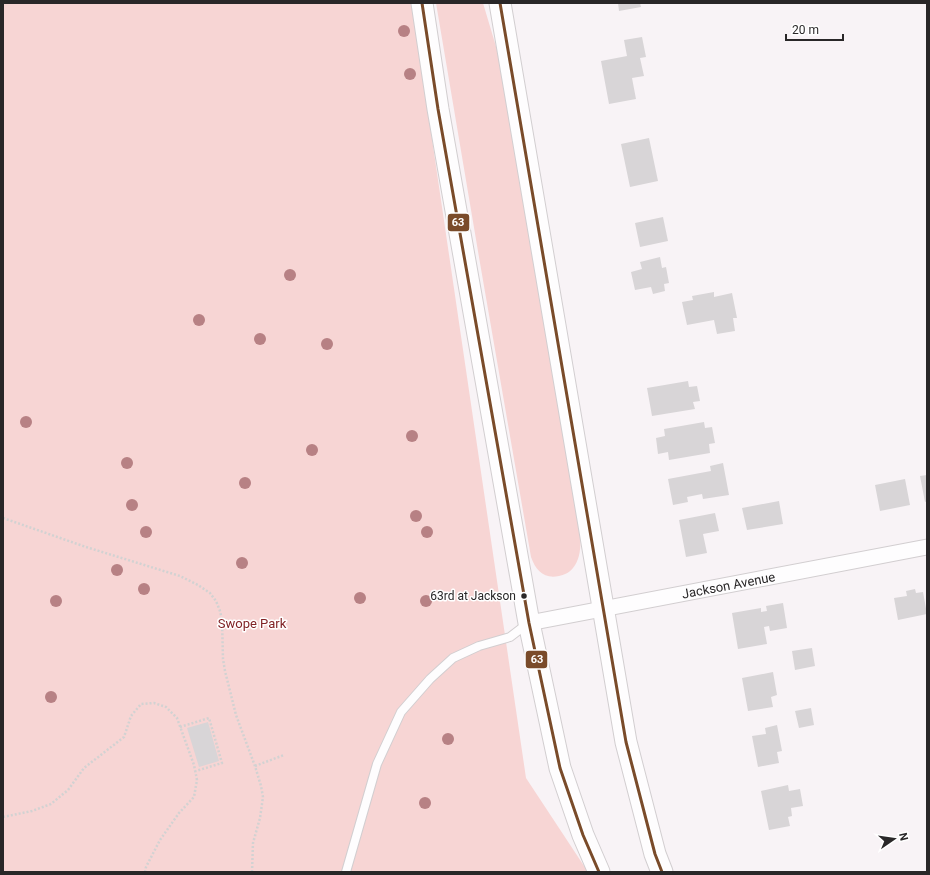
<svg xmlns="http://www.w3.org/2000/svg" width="930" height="875" font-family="Roboto,sans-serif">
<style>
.green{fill:#f7d5d4}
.building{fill:#d8d5d7}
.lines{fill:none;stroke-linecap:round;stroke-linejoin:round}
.lane-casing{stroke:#d2ced0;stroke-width:10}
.street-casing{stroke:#d2ced0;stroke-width:17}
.secondary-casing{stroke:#d2ced0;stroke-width:23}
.path{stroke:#d2d2d2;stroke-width:2.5;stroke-dasharray:2 2;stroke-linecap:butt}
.lane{stroke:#fefdfe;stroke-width:8}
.street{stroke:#fefdfe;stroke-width:15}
.secondary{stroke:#fefdfe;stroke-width:21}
.bus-1-casing{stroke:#fff;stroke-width:6}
.bus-1{stroke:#7a4b2a;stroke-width:3}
.tree{fill:#b78184}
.bus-dot{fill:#292728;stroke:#fff;stroke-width:1.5}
.labels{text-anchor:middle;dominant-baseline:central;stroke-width:3;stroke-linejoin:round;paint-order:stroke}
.bus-label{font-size:12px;fill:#292728;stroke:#fff;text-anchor:end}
.street-label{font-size:13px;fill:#292728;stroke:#fff}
.park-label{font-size:13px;fill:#812326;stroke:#fff}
.line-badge{stroke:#fff;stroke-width:1.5}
.badge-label{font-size:11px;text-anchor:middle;font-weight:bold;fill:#fff}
</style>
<rect width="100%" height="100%" fill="#f8f3f6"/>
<path class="green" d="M3 3H412L526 778 588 872H3Z
M436 3H483L500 60 580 532C581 544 581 558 573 568 569 573 564 575 559 576 544 579 536 571 531 557L480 263Z"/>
<path class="building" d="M618 3H640L641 7 619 11Z
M642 37 646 57 640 58 644 76 632 78 636 99 609 104 601 61 627 56 624 40Z
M649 138 658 181 630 187 621 144Z
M663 217 668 241 640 247 635 223Z
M660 257 662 268 666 267 669 283 664 284 665 291 653 294 651 287 635 290 631 272 642 269 640 262Z
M714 292V297L732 293 737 318H733L735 331 717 334 714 320 687 325 682 302 693 300 692 296Z
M688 381 689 387 697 386 700 401 693 402 695 409 652 416 647 388Z
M704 422 705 428 712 427 715 443 709 444 710 453 669 460 668 452 658 454 656 438 665 436 664 429Z
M723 463 729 495 703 499 702 494 687 497 688 502 673 505 668 479 711 471 710 466Z
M927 475V501L925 502 920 476Z
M905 479 910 505 880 511 875 485Z
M779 501 783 524 747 530 742 508Z
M715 513 719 531 703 534 707 553 686 557 679 520Z
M915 589 916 593 923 592 927 614 898 620 894 598 907 596 906 591Z
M783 603 787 628 770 631 769 626 764 627 767 644 738 649 732 613 761 608V612L767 611 766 606Z
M812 648 815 666 795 670 792 651Z
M773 672 777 695 771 697 773 707 748 711 742 678Z
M811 708 814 725 799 728 795 711Z
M208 722 219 761 199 767 187 728Z
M777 725 782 751 777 752 779 763 758 767 752 736 766 734 765 728Z
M788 785 789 791 800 789 803 806 791 808 792 816 788 817 790 826 769 830 761 791Z"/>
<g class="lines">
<defs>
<path id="lane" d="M346 872 377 764 401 712 430 679 453 658 479 646 510 637 527 624"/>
<g id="street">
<path id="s1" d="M529 623 927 547"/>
</g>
<path id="secondary" d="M422 3 438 109 529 623 560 768 583 835 599 872
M500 3 626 742 655 854 662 872"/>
</defs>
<use href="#lane" class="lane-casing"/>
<use href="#street" class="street-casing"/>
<use href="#secondary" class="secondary-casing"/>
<path class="path" d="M3 518 86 547 180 576 198 585 210 593 216 601 220 611 222 620 223 659 225 671 236 715 255 766 261 786 263 797 260 818 253 843 252 872
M180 727 209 718 222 763 196 771
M255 766 284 755
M3 817 32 811 51 804 68 790 84 768 124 737 131 716 141 704 154 703 166 707 177 718 194 765 197 780 194 797 179 813 160 840 146 867 145 872"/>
<use href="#lane" class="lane"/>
<use href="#street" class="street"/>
<use href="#secondary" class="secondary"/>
<defs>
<path id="bus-1" d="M422 3 438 109 529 623 560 768 583 835 599 872
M500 3 626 742 655 854 662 872"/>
</defs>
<use href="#bus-1" class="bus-1-casing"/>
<use href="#bus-1" class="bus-1"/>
</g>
<g class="tree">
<circle cx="404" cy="31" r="6"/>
<circle cx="410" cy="74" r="6"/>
<circle cx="290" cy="275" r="6"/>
<circle cx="199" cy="320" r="6"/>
<circle cx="260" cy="339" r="6"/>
<circle cx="327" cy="344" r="6"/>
<circle cx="26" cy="422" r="6"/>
<circle cx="412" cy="436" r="6"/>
<circle cx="312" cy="450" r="6"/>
<circle cx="127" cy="463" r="6"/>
<circle cx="245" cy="483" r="6"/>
<circle cx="132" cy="505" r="6"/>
<circle cx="416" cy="516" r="6"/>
<circle cx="146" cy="532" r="6"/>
<circle cx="427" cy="532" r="6"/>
<circle cx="242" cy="563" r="6"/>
<circle cx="117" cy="570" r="6"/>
<circle cx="144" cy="589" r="6"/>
<circle cx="360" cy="598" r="6"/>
<circle cx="56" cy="601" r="6"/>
<circle cx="426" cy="601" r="6"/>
<circle cx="51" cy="697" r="6"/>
<circle cx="448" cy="739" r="6"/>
<circle cx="425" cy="803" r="6"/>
</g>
<circle class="bus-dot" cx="524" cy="596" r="3.5"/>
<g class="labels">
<g class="bus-label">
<text x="516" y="596">63rd at Jackson</text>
</g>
<g class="street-label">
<text stroke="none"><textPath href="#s1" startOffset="203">Jackson Avenue</textPath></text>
</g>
<g class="park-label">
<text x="252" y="623">Swope Park</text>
</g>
</g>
<g class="line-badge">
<rect x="447" y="213" width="23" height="19" rx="4" fill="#7a4b2a"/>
<rect x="525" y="650" width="23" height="19" rx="4" fill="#7a4b2a"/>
</g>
<g class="badge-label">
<text x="458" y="226">63</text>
<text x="537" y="663">63</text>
</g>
<rect width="930" height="875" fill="none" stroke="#292728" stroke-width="8"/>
<g transform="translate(894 839) rotate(77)" stroke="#ffffff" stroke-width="3" paint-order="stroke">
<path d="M0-3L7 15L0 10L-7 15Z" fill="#292728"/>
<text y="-6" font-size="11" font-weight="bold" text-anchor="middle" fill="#292728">N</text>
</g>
<path d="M786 34v6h57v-6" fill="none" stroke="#292728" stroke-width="2"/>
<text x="792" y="34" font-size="12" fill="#292728" stroke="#ffffff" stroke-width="3" paint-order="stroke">20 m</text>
</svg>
